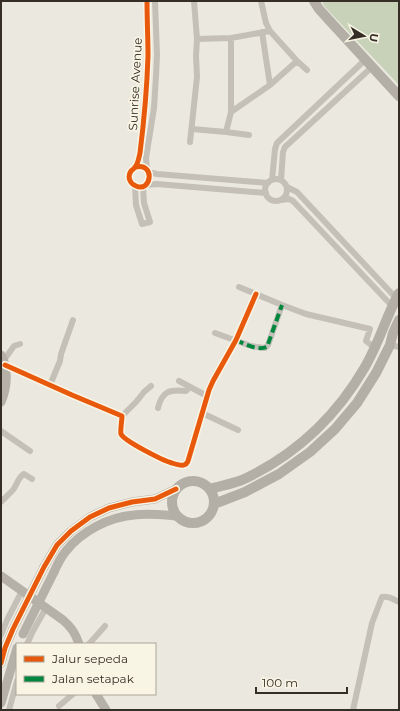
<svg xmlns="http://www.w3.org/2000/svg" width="400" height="711" font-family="Montserrat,sans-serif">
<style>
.green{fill:#c7d2b8}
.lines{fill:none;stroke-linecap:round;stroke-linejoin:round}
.street{stroke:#c4c0b8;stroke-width:6}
.secondary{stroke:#b5b1a9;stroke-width:9}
.primary{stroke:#b3afa7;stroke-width:10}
.secondary-bridge{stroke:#b5b1a9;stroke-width:9}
.quiet{stroke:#00873e;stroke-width:4;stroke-dasharray:8 4;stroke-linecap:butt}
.cycleway-casing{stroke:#f9f5e5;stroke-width:8}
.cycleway{stroke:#e8590c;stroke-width:5}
.labels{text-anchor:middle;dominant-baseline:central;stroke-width:3.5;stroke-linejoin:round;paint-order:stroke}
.street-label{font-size:12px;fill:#352e26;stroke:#f9f5e5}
</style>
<rect width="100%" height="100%" fill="#ebe8df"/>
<path class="green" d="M322 1H399V85L324 6Z"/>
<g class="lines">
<path class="street" d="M261 1 266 23 270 31 297 61 307 70
M262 32 270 85
M197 39 231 38 270 31
M231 112 270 85 297 61
M192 129 226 132 249 135
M226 132 231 112V38
M190 142 197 77 196 56 197 39 194 1
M136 167C156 163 151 193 136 186 130 184 127 177 131 171 132 170 134 169 135 167 138 164 139 157 140 153 144 121 147 88 148 56 148 38 147 19 147 1
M147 169 146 158 154 108 156 76 157 55 155 1
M148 172 157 174 268 183
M265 190a11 11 0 1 1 22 0a11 11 0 1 1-22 0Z
M272 180 275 149 277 143 365 60
M281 180 283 152 285 147 372 67
M146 185 157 184 266 193
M135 186 136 205 142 224 150 222 144 203 143 186
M287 187 297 192 396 298
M281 200 289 199 293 201 392 306
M239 287 282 305 306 314 370 329 366 341 375 348
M215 333 251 346 265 348 268 345 282 305
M390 345 399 347
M4 360 14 346 20 344
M5 365 72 395 122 416C122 420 120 431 121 434 124 441 164 461 172 463 175 464 181 466 184 465 187 464 187 463 188 461L209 390 213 381 236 340 256 294
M179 381 207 396
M50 385 60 361 61 354 73 320
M158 408C162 391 170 389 186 391L190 387
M202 413 238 430
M122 416 136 402 144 392 151 386
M1 431 30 451
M1 502C5 498 9 494 13 490 17 485 18 477 24 474L32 479
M1 635 7 620 22 591
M27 644 33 631 46 608
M89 644 105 626
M59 706 73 694
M9 710 17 681
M353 710 372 623 382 597C390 595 393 600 399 602"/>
<path class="secondary" d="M1 355C9 369 7 388 1 402
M44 567 57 545 71 531 90 517 109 508 132 502 155 499 176 489
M54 572C57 565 61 557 66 551 82 531 109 517 134 515 149 513 163 515 177 516
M1 576 63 620C72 628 75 633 79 644
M1 663 5 648 13 629
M96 694 106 710
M1 703 17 648"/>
<path class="primary" d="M314 1 319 9 328 19 399 96
M172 502a21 21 0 1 1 42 0a21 21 0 1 1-42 0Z
M210 489C220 486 232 484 242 480 294 456 336 417 365 367 379 343 386 317 399 293
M214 504 245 492 279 474 310 452 335 429 357 403 376 373 390 345 393 333 399 320"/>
<path class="secondary-bridge" d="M13 629 44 567
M23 634 54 572"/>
<path class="quiet" d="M236 340C245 344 257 351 267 347L282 305"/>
<defs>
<path id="cycleway" d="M136 167C156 163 151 193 136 186 130 184 127 177 131 171 132 170 134 169 135 167 138 164 139 157 140 153 144 121 147 88 148 56 148 38 147 19 147 1
M5 365 72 395 122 416C122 420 120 431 121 434 124 441 164 461 172 463 175 464 181 466 184 465 187 464 187 463 188 461L209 390 213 381 236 340 256 294
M1 663 5 648 13 629 44 567 57 545 71 531 90 517 109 508 132 502 155 499 176 489"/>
</defs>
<use href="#cycleway" class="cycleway-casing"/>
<use href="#cycleway" class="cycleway"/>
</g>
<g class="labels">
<g class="street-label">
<text transform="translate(135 84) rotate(-87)">Sunrise Avenue</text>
</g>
</g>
<rect width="400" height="711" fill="none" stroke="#352e26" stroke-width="4"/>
<rect x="16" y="643" width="140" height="52" fill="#f9f5e5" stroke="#aba599"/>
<rect x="24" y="656" width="20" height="6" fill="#e8590c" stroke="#aba599"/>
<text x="52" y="663" font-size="12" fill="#352e26">Jalur sepeda</text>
<rect x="24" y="676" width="20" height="6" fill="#00873e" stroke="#aba599"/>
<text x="52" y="683" font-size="12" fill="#352e26">Jalan setapak</text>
<g transform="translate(364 36) rotate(100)" stroke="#f9f5e5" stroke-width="3" paint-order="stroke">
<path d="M0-3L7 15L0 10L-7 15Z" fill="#352e26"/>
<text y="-6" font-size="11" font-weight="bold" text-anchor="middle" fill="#352e26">U</text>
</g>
<path d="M256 687v6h91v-6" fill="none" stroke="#352e26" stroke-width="2"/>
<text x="262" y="687" font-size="12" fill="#352e26" stroke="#f9f5e5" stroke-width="3" paint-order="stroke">100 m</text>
</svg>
